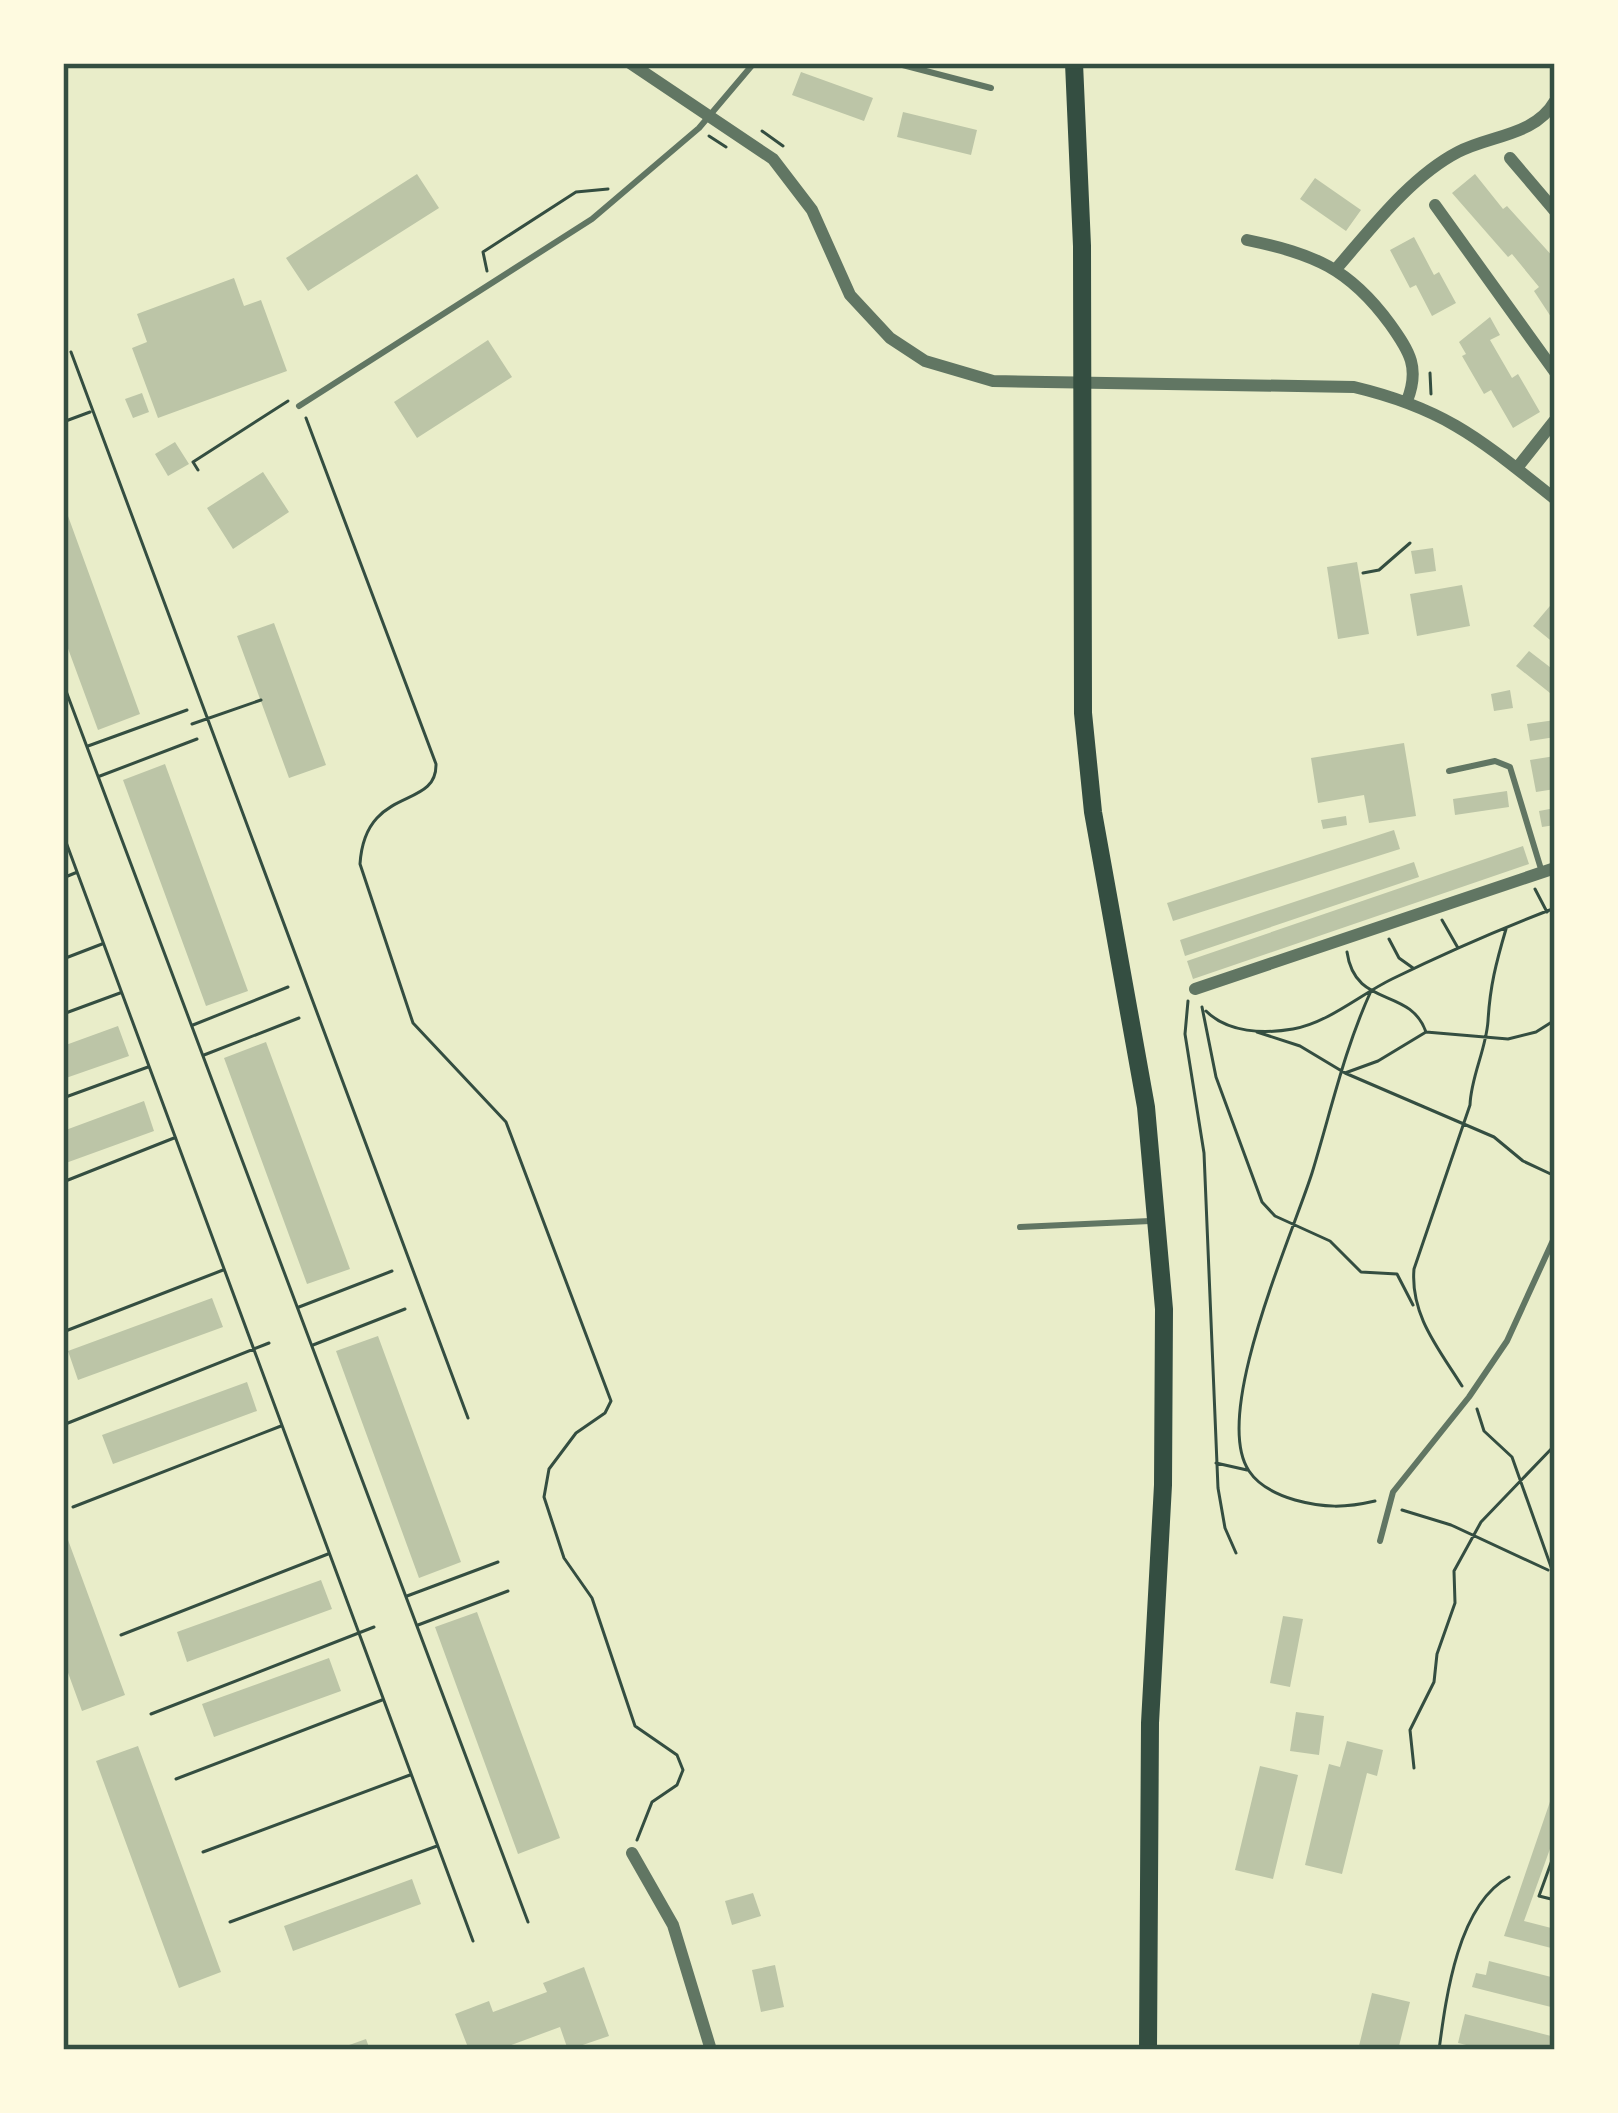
<svg xmlns="http://www.w3.org/2000/svg" width="1618" height="2113" font-family="'Source Sans 3',sans-serif">
<style>
.building{fill:#bcc5a7}
.lines{fill:none;stroke-linecap:round;stroke-linejoin:round}
.path{stroke:#344e41;stroke-width:3}
.service{stroke:#617663;stroke-width:6}
.minor{stroke:#617663;stroke-width:12}
.primary{stroke:#344e41;stroke-width:18}
.neatline{fill:none;stroke:#344e41;stroke-width:4.5}
</style>
<rect width="100%" height="100%" fill="#e9edc9"/>
<path class="building" d="M801 72 873 98 864 121 792 95Z
M903 112 977 130 971 155 897 137Z
M417 174 439 208 308 291 286 258Z
M1475 174 1503 209 1507 206 1555 259V323L1534 291 1539 287 1512 254 1508 257 1452 193Z
M1315 178 1361 210 1346 231 1300 199Z
M1414 237 1434 275 1439 272 1456 303 1432 316 1416 285 1410 288 1390 250Z
M234 278 244 306 261 300 287 371 158 418 132 348 147 342 137 314Z
M1490 317 1500 335 1490 340 1512 378 1518 374 1540 412 1513 428 1491 390 1484 394 1462 356 1466 354 1459 342Z
M488 340 512 377 417 438 394 402Z
M142 393 149 412 133 418 125 399Z
M175 442 189 464 168 476 155 454Z
M263 472 289 512 233 549 207 508Z
M64 505 140 714 98 730 63 635Z
M1433 548 1436 571 1415 574 1411 551Z
M1357 562 1369 634 1338 639 1327 567Z
M1462 585 1470 626 1417 636 1410 594Z
M1555 600V644L1533 626Z
M274 623 326 765 289 778 237 636Z
M1529 651 1555 671V697L1516 666Z
M1510 690 1513 708 1494 711 1491 694Z
M1555 720V737L1530 741 1527 724Z
M1404 743 1416 816 1369 823 1364 795 1318 803 1311 758Z
M1555 756V789L1536 792 1530 760Z
M165 764 248 991 206 1006 123 780Z
M1507 791 1509 807 1455 815 1453 799Z
M1555 808V825L1542 827 1539 811Z
M1346 816 1347 825 1323 829 1321 820Z
M1394 830 1400 849 1173 921 1167 903Z
M1523 846 1529 864 1193 979 1187 961Z
M1414 862 1419 877 1185 956 1180 940Z
M118 1026 129 1056 63 1079V1046Z
M266 1042 350 1269 307 1284 224 1058Z
M144 1101 154 1131 63 1164V1131Z
M212 1298 223 1327 78 1380 68 1351Z
M378 1336 461 1562 419 1578 336 1351Z
M247 1382 257 1411 113 1464 102 1435Z
M64 1529 125 1695 82 1711 63 1659Z
M321 1580 332 1609 187 1662 177 1632Z
M477 1612 560 1838 518 1854 435 1627Z
M1283 1616 1303 1619 1290 1687 1270 1683Z
M329 1658 341 1691 214 1737 202 1704Z
M1296 1712 1324 1716 1319 1755 1290 1751Z
M1347 1741 1383 1750 1377 1776 1367 1773 1342 1874 1305 1865 1329 1764 1340 1767Z
M138 1746 221 1972 179 1988 96 1761Z
M1260 1766 1298 1775 1273 1879 1235 1870Z
M1554 1790 1555 1835 1524 1921 1555 1929V1949L1504 1936Z
M412 1879 421 1904 293 1951 284 1926Z
M753 1893 761 1916 732 1925 725 1901Z
M1489 1961 1555 1978V2008L1472 1987 1476 1973 1486 1975Z
M775 1965 784 2007 761 2012 752 1970Z
M584 1967 609 2036 568 2050 560 2027 506 2047 507 2050H469L455 2014 489 2001 493 2012 547 1992 543 1983Z
M1372 1993 1410 2002 1398 2050H1358Z
M1465 2014 1555 2037V2050H1487L1458 2043Z
M366 2039 370 2050H338V2049Z"/>
<g class="lines">
<path class="path" d="M762 131 783 146
M709 136 726 147
M487 271 483 252 576 192 608 189
M71 352 468 1418
M1430 373 1431 394
M306 418 436 764C437 811 365 784 360 864L413 1023 506 1122 611 1401 605 1413 576 1433 549 1469 544 1497 564 1558 592 1598 635 1726 677 1755 683 1770 677 1785 652 1802 637 1840
M63 422 90 412
M198 470 193 462 288 401
M1363 573 1379 570 1410 543
M63 683 528 1922
M192 724 261 700
M88 746 187 710
M100 776 197 739
M63 834 473 1941
M63 878 75 873
M1535 889 1547 912
M1442 920 1458 948
M1389 939 1399 958 1413 968
M1347 952C1355 1009 1410 986 1426 1032
M63 959 102 944
M1371 991C1344 1050 1331 1111 1312 1173 1292 1236 1211 1415 1249 1471 1259 1486 1278 1495 1295 1500 1324 1508 1345 1508 1375 1501
M1188 1001 1185 1034 1204 1153 1218 1488 1225 1528 1236 1553
M1202 1007 1216 1077 1262 1202 1275 1216 1330 1241 1361 1272 1397 1274 1413 1305
M1206 1011C1228 1033 1264 1034 1293 1029 1328 1023 1361 994 1392 979 1445 953 1500 929 1555 908
M63 1014 120 993
M193 1025 288 987
M1257 1032 1300 1046 1345 1073 1494 1137 1523 1161 1555 1176
M204 1055 299 1018
M1345 1073 1378 1061 1426 1032 1508 1039 1536 1032 1555 1020
M63 1098 148 1067
M63 1182 174 1138
M299 1307 392 1271
M63 1332 223 1270
M313 1345 405 1309
M1462 1386C1439 1349 1410 1315 1414 1269L1470 1105C1471 1076 1486 1050 1488 1021 1490 986 1496 963 1506 929
M1477 1409 1484 1431 1512 1457 1555 1578
M63 1425 269 1343
M1216 1463 1247 1470
M73 1507 281 1426
M1402 1510 1451 1525 1548 1570
M407 1596 498 1562
M418 1625 508 1591
M1555 1626V1648
M121 1635 328 1554
M151 1714 374 1627
M1414 1768 1410 1730 1434 1682 1437 1654 1455 1603 1454 1571 1481 1522 1555 1445
M176 1779 382 1700
M203 1852 410 1775
M1555 1852 1539 1896 1555 1900
M230 1922 437 1846
M1439 2050C1446 1997 1458 1904 1509 1877"/>
<path class="service" d="M895 63 991 88
M299 406 592 219 699 128 754 63
M1449 771 1495 761 1510 767 1541 869
M1020 1227 1150 1221
M1380 1541 1393 1492 1469 1397 1507 1341 1555 1236"/>
<path class="minor" d="M630 63 773 159 812 210 850 295 890 338 925 361 993 381 1354 387C1447 409 1482 441 1555 499
M1510 158 1555 211
M1435 205 1555 372
M1247 240C1314 254 1349 268 1390 324 1410 352 1420 368 1407 401
M1336 269C1371 229 1410 177 1458 152 1490 135 1535 136 1555 101
M1517 468 1555 420
M1195 989 1555 868
M632 1853 673 1925 711 2050"/>
<path class="primary" d="M1074 63 1082 246 1083 713 1093 812 1146 1107 1164 1309 1163 1485 1150 1723 1148 2050"/>
</g>
<rect width="1618" height="2113" fill="none" stroke="#fefae0" stroke-width="132"/>
<rect x="66" y="66" width="1486" height="1981" class="neatline"/>
</svg>
